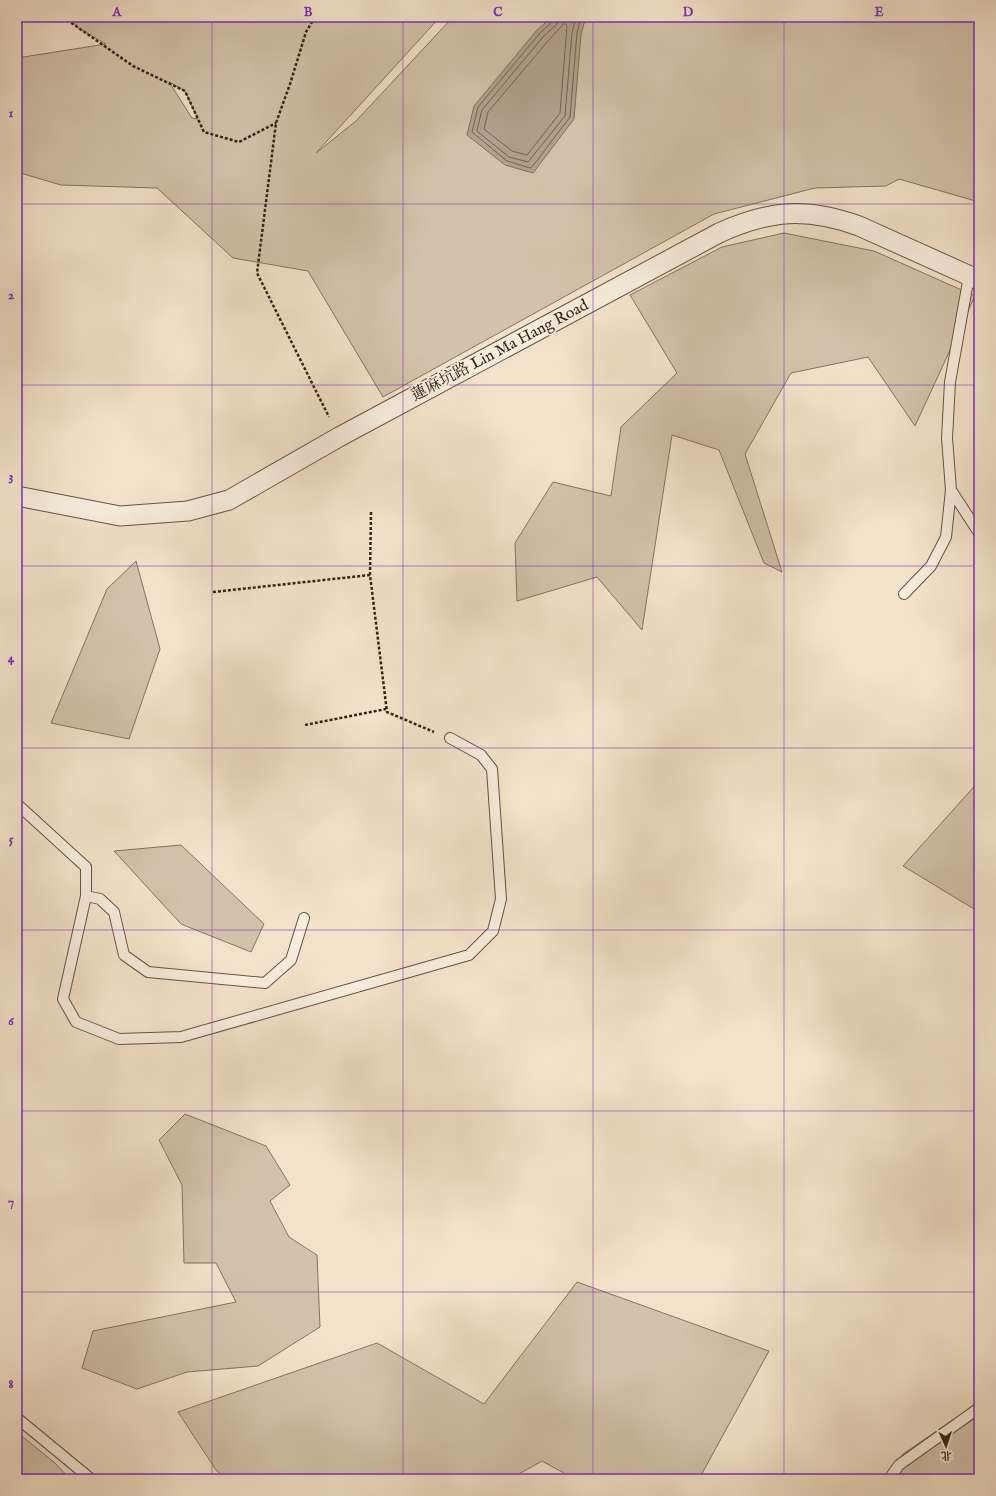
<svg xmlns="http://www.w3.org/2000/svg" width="996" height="1496" font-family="'IM FELL English','Noto Serif SC',serif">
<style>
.green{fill:#d3c2ab;stroke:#847360;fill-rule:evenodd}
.water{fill:#b2a18d;stroke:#806f5d}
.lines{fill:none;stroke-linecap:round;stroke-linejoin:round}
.shore{stroke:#746252;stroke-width:1}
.service-casing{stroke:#645443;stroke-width:12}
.minor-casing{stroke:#645443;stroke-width:21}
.path{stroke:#352416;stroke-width:2.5;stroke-dasharray:3 2;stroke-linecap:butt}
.service{stroke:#f7ecdd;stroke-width:10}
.minor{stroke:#f7ecdd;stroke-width:19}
.grid{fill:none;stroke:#7b2cbf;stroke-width:1;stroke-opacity:0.55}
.labels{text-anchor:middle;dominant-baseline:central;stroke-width:3.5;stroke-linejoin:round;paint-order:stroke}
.street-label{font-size:16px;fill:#352416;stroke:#f7ecdd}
.neatline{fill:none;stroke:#7b2cbf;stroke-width:1.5}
.grid-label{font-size:13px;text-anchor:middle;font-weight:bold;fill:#7b2cbf}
</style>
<rect width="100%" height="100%" fill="#f3e2ca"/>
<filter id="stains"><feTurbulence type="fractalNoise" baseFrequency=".005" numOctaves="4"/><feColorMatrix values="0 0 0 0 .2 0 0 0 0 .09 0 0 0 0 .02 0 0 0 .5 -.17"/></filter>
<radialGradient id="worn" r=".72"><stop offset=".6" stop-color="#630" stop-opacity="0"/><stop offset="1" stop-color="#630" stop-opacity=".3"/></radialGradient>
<path class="green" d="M68 17H440L316 153 356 121 453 17H979V202L899 179 886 186 815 188 714 214 383 397 308 271 233 258 157 188 61 185 17 172V58L106 44 78 28ZM169 82 185 91 198 119 192 118Z
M784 233 874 251 975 296 915 426 868 357 791 373 745 454 782 572 764 563 719 450 672 435 642 630 597 577 517 601 515 543 553 482 611 496 621 427 677 373 630 295 722 247Z
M136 561 160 649 129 739 51 723 107 589Z
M979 781V912L903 866Z
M181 845 264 924 251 952 181 924 114 851Z
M185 1114 266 1146 290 1185 270 1201 289 1237 317 1255 320 1327 258 1366 187 1372 137 1389 82 1368 93 1331 236 1302 216 1263H184L182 1185 159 1140Z
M577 1282 769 1351 699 1479H575L542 1461 510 1479H226L216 1470 178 1412 377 1343 484 1404Z
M979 1402V1479H887L903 1454Z
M17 1432 55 1463 70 1479H17Z"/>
<path class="water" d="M552 17H586L581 34 574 119 533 173 505 165 467 135 474 106 537 30Z"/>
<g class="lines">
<path class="shore" d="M554 17 553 21 540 33 478 107 472 132 507 161 530 168 532 167 570 117 577 33 581 17
M559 17 557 24 543 37 482 110 477 130 478 132 509 157 528 162 565 116 572 33 576 17
M564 24H566L567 26 560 113 527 155 512 151 484 129 488 112 548 41Z"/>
<defs>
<path id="service" d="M969 276 950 382 947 438 951 490 979 533
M904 594 931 566 946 537 951 490
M17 804 86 867V896L63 999 76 1022 119 1039 181 1037 469 955 493 931 501 899 492 769 481 755 450 738
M86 896 100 899 114 912 124 955 148 972 265 983 291 960 304 918
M17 1418 91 1479
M889 1479 899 1465 979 1408"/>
<path id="minor" d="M17 496 120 516 188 511 229 500 339 437 719 233C770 210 806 207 859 226L979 280"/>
</defs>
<use href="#service" class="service-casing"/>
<use href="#minor" class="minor-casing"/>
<path class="path" d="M63 17 133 66 185 91 204 132 239 142 276 123
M315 17 306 32 290 84 276 123 257 273 329 417
M370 575 371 512
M213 592 370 575 387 712 434 732
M305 725 386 709"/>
<use href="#service" class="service"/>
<use href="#minor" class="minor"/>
</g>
<path class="grid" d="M212 17V1479M403 17V1479M593 17V1479M784 17V1479M17 204H979M17 385H979M17 566H979M17 748H979M17 930H979M17 1111H979M17 1292H979"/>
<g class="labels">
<g class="street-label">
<text transform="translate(500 351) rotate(-28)">蓮麻坑路 Lin Ma Hang Road</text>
</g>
</g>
<rect width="996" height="1496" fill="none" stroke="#f3e2ca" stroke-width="44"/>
<g transform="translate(946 1446) rotate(177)" stroke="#f7ecdd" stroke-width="3" paint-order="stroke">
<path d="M0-3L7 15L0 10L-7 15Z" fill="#352416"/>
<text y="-6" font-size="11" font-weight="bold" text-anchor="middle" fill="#352416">北</text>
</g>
<rect x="22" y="22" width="952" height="1452" class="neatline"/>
<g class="grid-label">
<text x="117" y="16">A</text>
<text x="308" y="16">B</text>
<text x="498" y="16">C</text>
<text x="688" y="16">D</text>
<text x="879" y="16">E</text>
<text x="11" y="117">1</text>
<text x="11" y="299">2</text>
<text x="11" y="480">3</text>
<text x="11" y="662">4</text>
<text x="11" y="843">5</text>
<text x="11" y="1025">6</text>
<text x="11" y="1206">7</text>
<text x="11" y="1388">8</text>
</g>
<rect width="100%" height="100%" filter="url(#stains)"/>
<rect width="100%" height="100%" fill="url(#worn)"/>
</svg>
